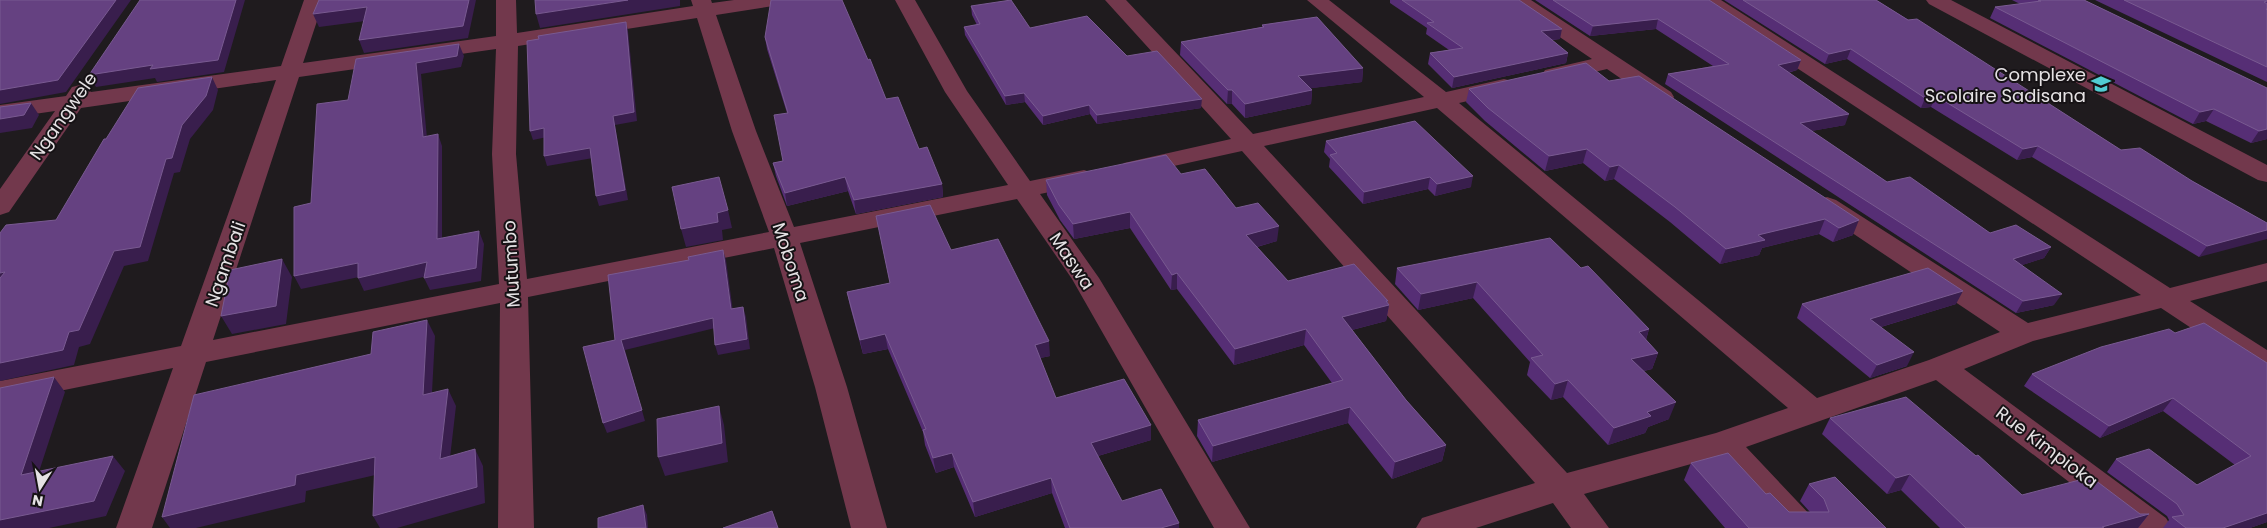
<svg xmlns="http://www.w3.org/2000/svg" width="2267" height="528" font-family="Poppins,sans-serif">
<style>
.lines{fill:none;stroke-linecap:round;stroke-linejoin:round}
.minor{fill:#72384c;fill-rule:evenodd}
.wall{fill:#562e75}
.shaded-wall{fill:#391e4d}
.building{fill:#654181;stroke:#795a91}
.labels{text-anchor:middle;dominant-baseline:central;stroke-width:4;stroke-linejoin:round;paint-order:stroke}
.poi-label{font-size:18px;fill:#e5e2e4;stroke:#161215;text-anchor:end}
.street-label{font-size:18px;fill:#e5e2e4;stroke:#161215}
</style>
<rect width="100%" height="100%" fill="#1f1b1e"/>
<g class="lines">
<path class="minor" d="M304 0H324L303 63 496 36V0H516L517 33 693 6 691 0H711L712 3 734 0H783L780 4 773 6 716 15 756 131 794 227 1008 185 945 92 895 0H915L967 91 1030 181 1084 170 1093 173 1097 178 1093 183 1040 194 1099 278 1250 528H1214L1072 279 1017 199 800 243 847 387 887 528H851L815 387 774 248 528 297 534 528H498L500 303 206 362 152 528H116L173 368 0 403V381L181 346 276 80 81 108 9 212 0 215V189L55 111 0 119V105L66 96 72 87 80 85 88 87 91 92 281 66ZM697 18 732 131 769 232 527 279 516 154 518 46ZM496 49 492 154 499 284 213 340 299 77Z
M1105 0H1126L1253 134 1424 97 1307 0H1329L1446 92 1504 79 1512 81 1515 86 1512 91 1459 103 1817 398 1929 360 2000 332 1818 210 1814 205 1818 200 1827 197 1836 200 2028 323 2141 295 1700 4 1697 0H1721L2170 288 2267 263V281L2190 301 2267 350V374L2256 371 2161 308 2033 341 1964 369 2166 518 2172 528H2129L1936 380 1746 447 1813 518 1819 528H1780L1716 457 1584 494 1609 528H1571L1553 503 1476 528H1416L1422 518 1535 483 1242 151 1133 175 1124 173 1121 168 1124 163 1231 139ZM1437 108 1788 408 1716 433 1567 473 1264 146Z
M1508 0H1531L1671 92 1674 97 1671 102 1663 104 1655 102 1607 69 1553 82 1545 80 1542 75 1545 70 1592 59 1511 4Z
M1926 0H1951L2267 165V182L2258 180 1929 4Z"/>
</g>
<path class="wall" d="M1390 0H1519L1560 39 1552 40 1568 53 1566 63 1452 88 1428 64 1430 53 1449 50 1426 34 1427 28 1390 3Z
M1535 0H1709L1801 60 1797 70 1788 73 1845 125 1811 131 1887 182 1990 233 2051 247 2044 258 2022 265 2054 305 2016 313 1665 84 1668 74 1713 66 1656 29 1590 36Z
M1724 0H1876L2121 150 2192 181 2267 223 2199 257 2032 157 2017 160 1931 107 1921 108 1847 59 1825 64Z
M2012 0H2084L2266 88 2267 139 2251 143 2206 121 2193 124 1990 18 1995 7 2020 4Z
M2095 0H2267V82Z
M971 6 1030 28 1127 56 1201 108 1097 124 1090 114 1043 125 1025 102 1006 105 965 35 964 27 977 25 972 15Z
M1262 25 1363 68 1362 82 1311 88 1312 90 1311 104 1245 118 1232 104H1227L1180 55 1181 42 1262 27Z
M765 37 886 99 942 184 943 197 856 214 848 191 787 206 776 176 773 163 783 161 787 113 767 49Z
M1609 81 1853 235 1833 242 1819 234 1762 248 1759 255 1720 264 1670 222 1614 179 1605 181 1583 163 1545 171 1485 121 1466 102 1469 89Z
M1326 141 1471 187 1435 196 1428 189 1363 204 1329 167 1330 159 1324 152Z
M1181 174 1236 208 1277 241 1257 247 1288 281 1388 301V304L1389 305 1386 321 1352 330 1406 400 1446 445 1442 461 1392 479 1348 423 1212 462 1197 436 1198 420 1332 383 1304 345 1234 365 1177 289 1171 290 1130 228 1074 239 1060 220 1047 195 1046 180Z
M876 216 951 250 1050 356 1040 358 1056 398 1151 440 1098 456 1122 501 1179 528H1065L1052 493 975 517 954 467 936 473 925 445 923 432 888 349 863 354 850 306 847 292 890 283Z
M1397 268H1581L1649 329 1646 340 1658 353 1652 369 1644 371 1669 419 1648 427 1645 433 1608 445 1563 397 1551 400 1527 375 1530 362 1473 298 1418 310 1395 284Z
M1802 304H1956L1881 327 1907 366 1870 378 1797 318Z
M2175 333 2267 363V522L2250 528H2163L2169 520 2167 516 2107 472 2116 459 2197 485 2235 465 2163 411 2100 438 2024 386 2032 374Z
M1830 418 2022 495 2140 514H2149L2138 528H1940L1901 490 1887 494 1822 434Z
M1691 463 1766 494 1789 512H1810L1800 501 1809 484 1886 528H1725L1684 480Z"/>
<path class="shaded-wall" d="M116 0H131L66 92 0 104V90Z
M236 0H245L224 72 157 82 155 78 96 87 89 75Z
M469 0H476L468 38 364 53 359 40Z
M628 0H680V6L540 28 536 14Z
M367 7 373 20 319 27 313 14Z
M1658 19 1656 29 1590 36 1593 26Z
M626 22 628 31 637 121 615 125 628 200 599 206 596 196 613 116Z
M1562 29 1560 39 1538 41 1541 31Z
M459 44 464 56 461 67 421 74 428 149 423 137 416 63Z
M1851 49 1847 59 1825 64 1829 54Z
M1568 53 1566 63 1452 88 1454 77Z
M1801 60 1797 70 1774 76 1778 65Z
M1363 68 1362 82 1297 90 1298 76Z
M212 77 218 90 213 110 190 139 180 172 174 173 148 261 124 266 90 344 79 347 74 365 0 381V363L69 332 166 159 182 125Z
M1228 90H1232V104H1227Z
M1312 90 1311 104 1245 118V104Z
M1024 93 1025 102 1006 105 1005 96Z
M1936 96 1931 107 1921 108 1925 98Z
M1202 99 1201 108 1097 124V115Z
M31 103 39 115 32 128 0 133V119Z
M1089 105 1090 114 1043 125V116Z
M2214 109 2206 121 2193 124 2200 112Z
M1849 114 1845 125 1795 134 1800 123Z
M544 128 547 137 533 140 530 131Z
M2267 129V139L2251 143 2259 131Z
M438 134 442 146V252L437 239Z
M2038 146 2032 157 2017 160 2023 149Z
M590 148 593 158 547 166 544 156Z
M1587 149 1583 163 1545 171 1549 156Z
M1619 165 1614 179 1605 181 1610 167Z
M1473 176 1471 187 1435 196 1437 184Z
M845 177 848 191 787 206 785 193Z
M1430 177 1428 189 1363 204 1364 192Z
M942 184 943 197 856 214 854 200Z
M728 210 732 228 722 230 723 240 686 247 681 229 717 213Z
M1130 212V228L1074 239 1073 224Z
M1825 219 1819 234 1762 248 1759 255 1720 264 1726 249 1758 235Z
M1859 220 1853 235 1833 242 1839 228Z
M1279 226 1277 241 1245 250 1246 235Z
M2267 230V239L2199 257 2207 246Z
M479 231 484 244 481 281 430 290 424 278Z
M2051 247 2044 258 2007 270 2013 259Z
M723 250 726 260 734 319 731 309Z
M282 259 292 277 286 324 232 334 221 316Z
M427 262 432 275 364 291 358 278Z
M358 263 364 276 301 289 294 276Z
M5 272 0 289V273Z
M1177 273V289L1171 290 1172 275Z
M1477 282 1473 298 1418 310 1421 294Z
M1963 291 1956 304 1864 332 1870 319Z
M2062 294 2054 305 2016 313 2023 301Z
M1386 301H1388L1387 305H1389L1386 321 1340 333 1342 317Z
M743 307 746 317 750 349 718 355 715 345Z
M713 318 715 328 625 350 645 421 607 433 603 423 621 340Z
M427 320 435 336 431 411 423 395Z
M1306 329 1304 345 1234 365 1235 349Z
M1649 329 1644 346 1639 332Z
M885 334 888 349 863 354 860 340Z
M1049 341 1050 356 1036 359 1035 345Z
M1914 352 1907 366 1870 378 1877 365Z
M1658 353 1652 369 1625 375 1631 359Z
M54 377 65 392 33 490 21 475Z
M1568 380 1563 397 1551 400 1555 384Z
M448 389 456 406 448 475 440 459Z
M2173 398 2163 411 2100 438 2109 426Z
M1676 402 1669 419 1648 427 1645 433 1608 445 1614 428 1647 412Z
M719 406 724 425 728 462 665 476 658 457Z
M1350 407 1348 423 1212 462 1213 446Z
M1151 425V440L1091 458V443Z
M1446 445 1442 461 1392 479 1395 462Z
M475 449 483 466 485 503 397 528H380L373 516Z
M952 453 954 467 936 473 933 458Z
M113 456 125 471 106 516 49 528H0V520Z
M375 457 384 473 306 491 305 502 196 528H170L162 517 296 475Z
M1910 474 1901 490 1887 494 1896 478Z
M1051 478 1052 493 975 517 973 502Z
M643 505 647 515 648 528H646Z
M2267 513V522L2250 528H2223Z
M2149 514 2138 528H2101L2102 527Z
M1179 523V528H1161Z"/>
<path class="building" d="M0 0H116L58 80 0 90Z
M140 0H236L218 60 150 69 153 65 89 75Z
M319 0H469L463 26 359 40 367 7 313 14Z
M535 0H628L536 14Z
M771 0H842L868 60 870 59 886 99 898 97 919 149 927 147 942 184 854 200 845 177 785 193 773 163 783 161 774 115 788 113 765 37Z
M1011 0 1030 28 1087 16 1127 56 1157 51 1202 99 1097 115 1089 105 1043 116 1024 93 1005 96 964 27 980 24 971 6Z
M1402 0H1519L1562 29 1541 31 1568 53 1454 77 1430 53 1463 48 1427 23 1434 22Z
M1553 0H1709L1801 60 1778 65 1849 114 1800 123 1887 182 1910 177 1990 233 2016 225 2051 247 2013 259 2062 294 2023 301 1668 74 1729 64 1658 19 1593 26Z
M1743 0H1876L1908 20 1917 19 2121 150 2140 148 2192 181 2267 223V230L2207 246 2038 146 2023 149 1936 96 1925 98 1851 49 1829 54Z
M2038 0H2084L2267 88V129L2259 131 2214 109 2200 112 1995 7 2041 1Z
M2124 0H2267V1L2264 2 2267 4V9H2266L2267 10V67Z
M1317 17 1363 68 1298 76 1312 90 1245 104 1232 90H1228L1181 42 1264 27 1262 25Z
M626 22 634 112 613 116 625 190 596 196 590 148 544 156V128L530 131 527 41 539 39 538 36Z
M459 44 457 56 416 63 423 137 438 134 437 239 479 231 476 268 424 278 427 262 358 278V263L294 276V207L311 203 317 104 348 100 356 59Z
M1586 63 1609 81 1639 76 1859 220 1839 228 1825 219 1758 235 1765 240 1726 249 1675 207 1619 165 1610 167 1587 149 1549 156 1488 108 1469 89Z
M212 77 206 96 182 125 172 158 166 159 140 247 114 251 79 330 69 332 63 350 0 363V278L5 272 0 273V233L6 225 56 220 104 139H106L138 88Z
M31 103 24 115 0 119V107Z
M1415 121 1473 176 1437 184 1430 177 1364 192 1330 155 1337 153 1326 141Z
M1166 155 1181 174 1205 169 1236 208 1258 203 1279 226 1246 235 1288 281 1354 264 1388 301H1386L1389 305 1342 317 1406 400 1446 445 1395 462 1350 407 1213 446 1198 420 1343 380 1306 329 1235 349 1177 273 1172 275 1130 212 1073 224 1059 205 1046 180Z
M719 177 728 210 717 213 718 222 681 229 672 187Z
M930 205 951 250 998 239 1049 341 1035 345 1056 398 1124 379 1151 425 1091 443 1122 501 1161 489 1179 523 1161 528H1070L1051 478 973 502 952 453 933 458 923 430 926 429 885 334 860 340 847 292 890 283 876 216Z
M1550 238 1581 268 1588 266 1649 329 1639 332 1658 353 1631 359 1676 402 1647 412 1651 416 1614 428 1568 380 1555 384 1531 358 1543 355 1477 282 1421 294 1397 268Z
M723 250 731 309 743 307 747 339 715 345 713 318 621 340 642 410 603 423 583 347 615 340 608 275 689 260 688 257Z
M282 259 276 306 221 316 230 270Z
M1928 268 1963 291 1870 319 1914 352 1877 365 1802 304Z
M427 320 423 395 448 389 440 459 475 449 477 487 373 516 375 457 296 475 295 485 162 517 194 395 371 354 373 332Z
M2204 323 2267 363V513L2223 528H2186L2172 517 2184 515 2177 504 2116 459 2149 449 2197 485 2251 456 2173 398 2109 426 2032 374 2101 347 2169 329 2175 333Z
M54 377 21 475 113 456 94 501 0 520V388Z
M1906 397 1976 456 1978 455 2022 495 2091 477 2140 514H2149L2102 527 2104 528H1966L1910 474 1896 478 1830 418Z
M719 406 722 443 658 457 657 419Z
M1728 453 1766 494 1770 493 1789 512H1829L1824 499 1809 484 1835 477 1886 528H1749L1691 463Z
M643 505 646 528H598V518Z
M772 511 778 528H723Z"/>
<defs>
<symbol id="school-bare" viewBox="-9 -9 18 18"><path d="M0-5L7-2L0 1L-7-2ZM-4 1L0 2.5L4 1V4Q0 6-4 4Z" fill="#51ccd2" stroke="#161215" stroke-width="2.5" paint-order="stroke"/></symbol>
</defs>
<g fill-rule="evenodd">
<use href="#school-bare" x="2087" y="70" width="28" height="28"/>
</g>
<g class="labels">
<g class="poi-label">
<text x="2086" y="74">Complexe<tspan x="2086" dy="21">Scolaire Sadisana</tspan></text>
</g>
<g class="street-label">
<text transform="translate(63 116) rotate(-55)">Ngangwele</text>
<text transform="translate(1072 261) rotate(56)">Maswa</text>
<text transform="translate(791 262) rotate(72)">Moboma</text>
<text transform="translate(225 264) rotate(-71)">Ngambali</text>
<text transform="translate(511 264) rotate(-93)">Mutumbo</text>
<text transform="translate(2047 447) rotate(37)">Rue Kimpioka</text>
</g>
</g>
<g transform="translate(40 488) rotate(191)" stroke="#161215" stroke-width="4" paint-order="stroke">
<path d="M0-4L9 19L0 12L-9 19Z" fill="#e5e2e4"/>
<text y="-8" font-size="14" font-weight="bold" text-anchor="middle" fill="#e5e2e4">N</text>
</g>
</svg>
